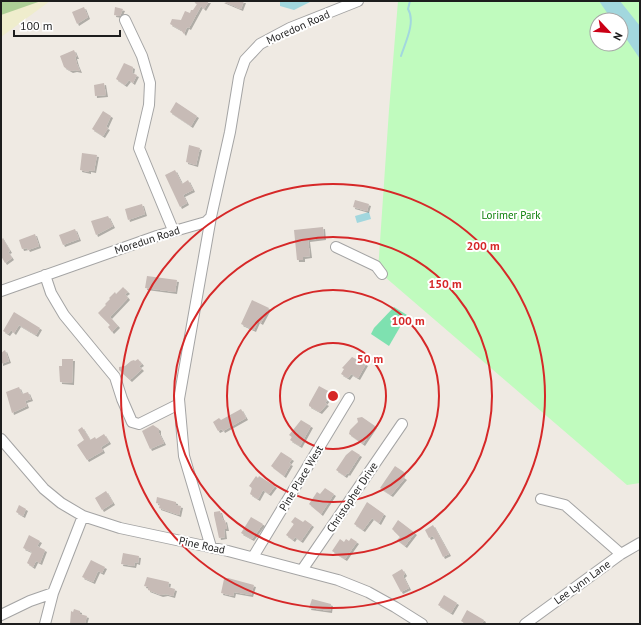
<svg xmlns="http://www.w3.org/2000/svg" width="641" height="625" font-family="'PT Sans',sans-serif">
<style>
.farmland{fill:#efedcd}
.forest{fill:#add096}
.park{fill:#c0fbbe;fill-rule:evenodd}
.pitch{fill:#7ee1b0}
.water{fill:#a2d7de}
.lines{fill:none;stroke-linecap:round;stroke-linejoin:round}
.stream{stroke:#a2d7de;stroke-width:2}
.building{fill:#c7bbb6;filter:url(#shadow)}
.minor-casing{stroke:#a4a4a4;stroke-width:12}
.minor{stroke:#fff;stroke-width:10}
.ring{fill:none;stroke:#d62828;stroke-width:2}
.labels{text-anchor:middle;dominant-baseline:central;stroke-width:4;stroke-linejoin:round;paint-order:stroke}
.street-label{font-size:11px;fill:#1d1d1d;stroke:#fff}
.park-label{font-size:11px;fill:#0b7f08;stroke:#fff}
.centre{fill:#d62828;stroke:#fff;stroke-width:2}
.ring-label{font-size:12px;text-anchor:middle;font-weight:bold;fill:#d62828;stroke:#fff;stroke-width:4;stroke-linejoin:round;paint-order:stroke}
</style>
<defs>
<filter id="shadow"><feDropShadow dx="2" dy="2" stdDeviation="0" flood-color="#0004"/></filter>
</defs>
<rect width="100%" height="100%" fill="#efeae3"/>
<path class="farmland" d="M1 1H50L1 37Z"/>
<path class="forest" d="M1 1H41L1 15Z"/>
<path class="park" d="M398 1H640V483L627 485 378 271 389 110ZM597 20H621V44H597Z"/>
<path class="pitch" d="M394 307 407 315 389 346 371 334 374 328Z"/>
<path class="water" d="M280 1H312L294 10 280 6Z
M599 1H620L640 26V59L621 31V20H612Z
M369 212 371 219 357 223 355 216Z"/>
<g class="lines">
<path class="stream" d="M401 56C405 43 416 22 408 9L410 1"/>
</g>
<path class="building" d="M193 1H209L204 9 201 6 189 28 187 27 184 34 181 30 170 24 172 19 181 20 185 11 190 13 191 10H193L197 4Z
M222 1H244L241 9Z
M84 7 88 17 77 24 72 12Z
M115 7 123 9 120 16 114 15Z
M74 50 77 57H75L77 64 80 71 75 70 71 71 64 67 60 56Z
M124 63 133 67 132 73 137 75 133 83 129 80 125 85 116 79Z
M104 83 106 95 95 96 94 85Z
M176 102 197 116 191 126 170 112Z
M103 111 111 116 106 127 108 128 103 136 92 129Z
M189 145 200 148 196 165 186 162Z
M82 153 97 155 94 171 89 170V172L80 170Z
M175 170 182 184 188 180 193 190 183 195 187 203 180 207 165 175Z
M355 200 369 204 367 211 353 207Z
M142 204 145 214 128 220 125 209Z
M108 216 113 226 96 235 91 221Z
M323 227 324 238 308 240 310 256 303 257V260H297L294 230Z
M75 229 79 239 63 245 59 235Z
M35 234 39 246 28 250 27 248 22 249 19 240Z
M1 236 10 251 8 252 12 258 5 263 1 256Z
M147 276 177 280 175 292 145 288Z
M123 287 128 292 125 294 128 298 110 317 118 326 112 332 108 327 110 325 98 313 106 305 105 304 110 299 109 298 115 292 116 294Z
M252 300 269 308 261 323 258 321 254 330 241 324Z
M14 312 40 328 36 335 19 325 14 333 11 330 8 334 3 331Z
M5 350 9 361 1 364V353Z
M352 357 366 364 358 378 351 374 348 378 341 374 344 369 342 368Z
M62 359H73L72 383 60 382 59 366H62Z
M138 359 142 364 139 366 142 369 130 380 119 370V367L125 366 131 361 134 360 135 361Z
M319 386 330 392 326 398 328 399 325 403 327 404 320 412 309 406V404Z
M19 387 22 394 28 392 31 399 25 401 27 406 12 413 6 392Z
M241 409 246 418 223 431 222 429 218 431 213 422 219 418 221 420Z
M362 417 375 426 363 444 349 434 350 430 358 422 357 418Z
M301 420 311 426 300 446 290 440 292 437 289 435Z
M153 425 159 429V433L164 443 150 449 142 431Z
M82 427 90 440 95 437 96 439 104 434 109 442 101 447 103 451 87 460 77 445 84 440 78 430Z
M352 450 360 455 348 474 347 473 345 476 336 470 346 455Z
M281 452 292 459 289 463 291 464 284 476 271 466Z
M395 466 404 472 402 476 405 478 391 495 380 488Z
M256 476 258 478 259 476 275 486 269 494 263 490 258 499 250 494 252 488 249 486Z
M325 488 334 494 321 514 309 504 317 492 320 494Z
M106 491 113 503 102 510 95 498Z
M157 497 176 502V505L181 506 179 515 159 508 160 504 156 503Z
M367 502 384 514 379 523 372 518 363 530 354 524Z
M19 505 26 509 23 516 16 512Z
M220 511 223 521 225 520 227 529H224L225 537 219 538 214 515V512Z
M251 517 263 524 252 539 241 533Z
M295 517 303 522 305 520 312 525 301 541 295 537 293 540 286 535 294 524 291 522Z
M398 520 415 533 405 546 397 540 400 537 392 529Z
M433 525 449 554 443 557 433 536 429 538 425 530Z
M29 535 40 541 37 546 45 550 40 563 36 561 33 567 27 563 32 552 23 548Z
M351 538 357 542 345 559 332 551 340 539 344 542 346 539 349 541Z
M123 553 139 556 138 563 135 562 134 566 121 564Z
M91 560 105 567 102 573 98 571 93 582 82 577Z
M402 569 405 574 403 576 409 588 401 592 392 575Z
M147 577 169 582 168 587 175 589 173 596 166 594 161 595 148 590V587L144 586Z
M228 578 254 585 251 595 234 592 233 596 221 593 224 579Z
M444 595 457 603 451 613 438 605Z
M312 599 331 604 330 611 309 608Z
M74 609 80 611V614L87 616 85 623 70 624 71 611 73 612Z
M467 610 484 620 482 624H466L461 621Z"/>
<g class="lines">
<defs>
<path id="minor" d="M125 20 142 56 150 83 149 105 139 148 173 230
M211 217 179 399 184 456 211 547
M336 247 376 266 382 274
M45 275 51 293 64 315 115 377 122 399 132 422 139 424 179 404
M1 291 157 236 206 222 211 217 230 132 239 77 245 60 260 44 290 28 358 1
M1 439 44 489 61 503 83 516 120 528 228 551 338 580 368 592 395 607 422 624
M541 499 565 505 621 554
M253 557 349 398
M302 570 402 424
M53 593 83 516
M1 615 30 601 53 593 45 624
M525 624 621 554 640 543"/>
</defs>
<use href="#minor" class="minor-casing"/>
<use href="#minor" class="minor"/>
</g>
<g class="ring">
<circle cx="333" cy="396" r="53"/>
<circle cx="333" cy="396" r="106"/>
<circle cx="333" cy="396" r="159"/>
<circle cx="333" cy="396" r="212"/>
</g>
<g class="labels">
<g class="street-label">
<text transform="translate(298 27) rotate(-24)">Moredon Road</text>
<text transform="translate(147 240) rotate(-18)">Moredun Road</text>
<text transform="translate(301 478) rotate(-59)">Pine Place West</text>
<text transform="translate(352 497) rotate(-56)">Christopher Drive</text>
<text transform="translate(202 545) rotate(12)">Pine Road</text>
<text transform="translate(582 582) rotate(-36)">Lee Lynn Lane</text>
</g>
<g class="park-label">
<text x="511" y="215">Lorimer Park</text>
</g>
</g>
<circle cx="333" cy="396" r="6" class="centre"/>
<g class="ring-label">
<text x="483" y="250">200 m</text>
<text x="445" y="288">150 m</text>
<text x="408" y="325">100 m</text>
<text x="370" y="363">50 m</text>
</g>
<rect width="641" height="625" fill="none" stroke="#1d1d1d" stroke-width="4"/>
<g transform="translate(609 32) rotate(116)"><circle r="19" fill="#ffffff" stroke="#a5a5a5"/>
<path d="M0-3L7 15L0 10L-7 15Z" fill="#cb0016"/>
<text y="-6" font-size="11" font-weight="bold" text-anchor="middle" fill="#1d1d1d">N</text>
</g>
<path d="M14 30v6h106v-6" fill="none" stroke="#1d1d1d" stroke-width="2"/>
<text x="20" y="30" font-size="12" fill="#1d1d1d" stroke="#ffffff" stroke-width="3" paint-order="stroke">100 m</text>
</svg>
